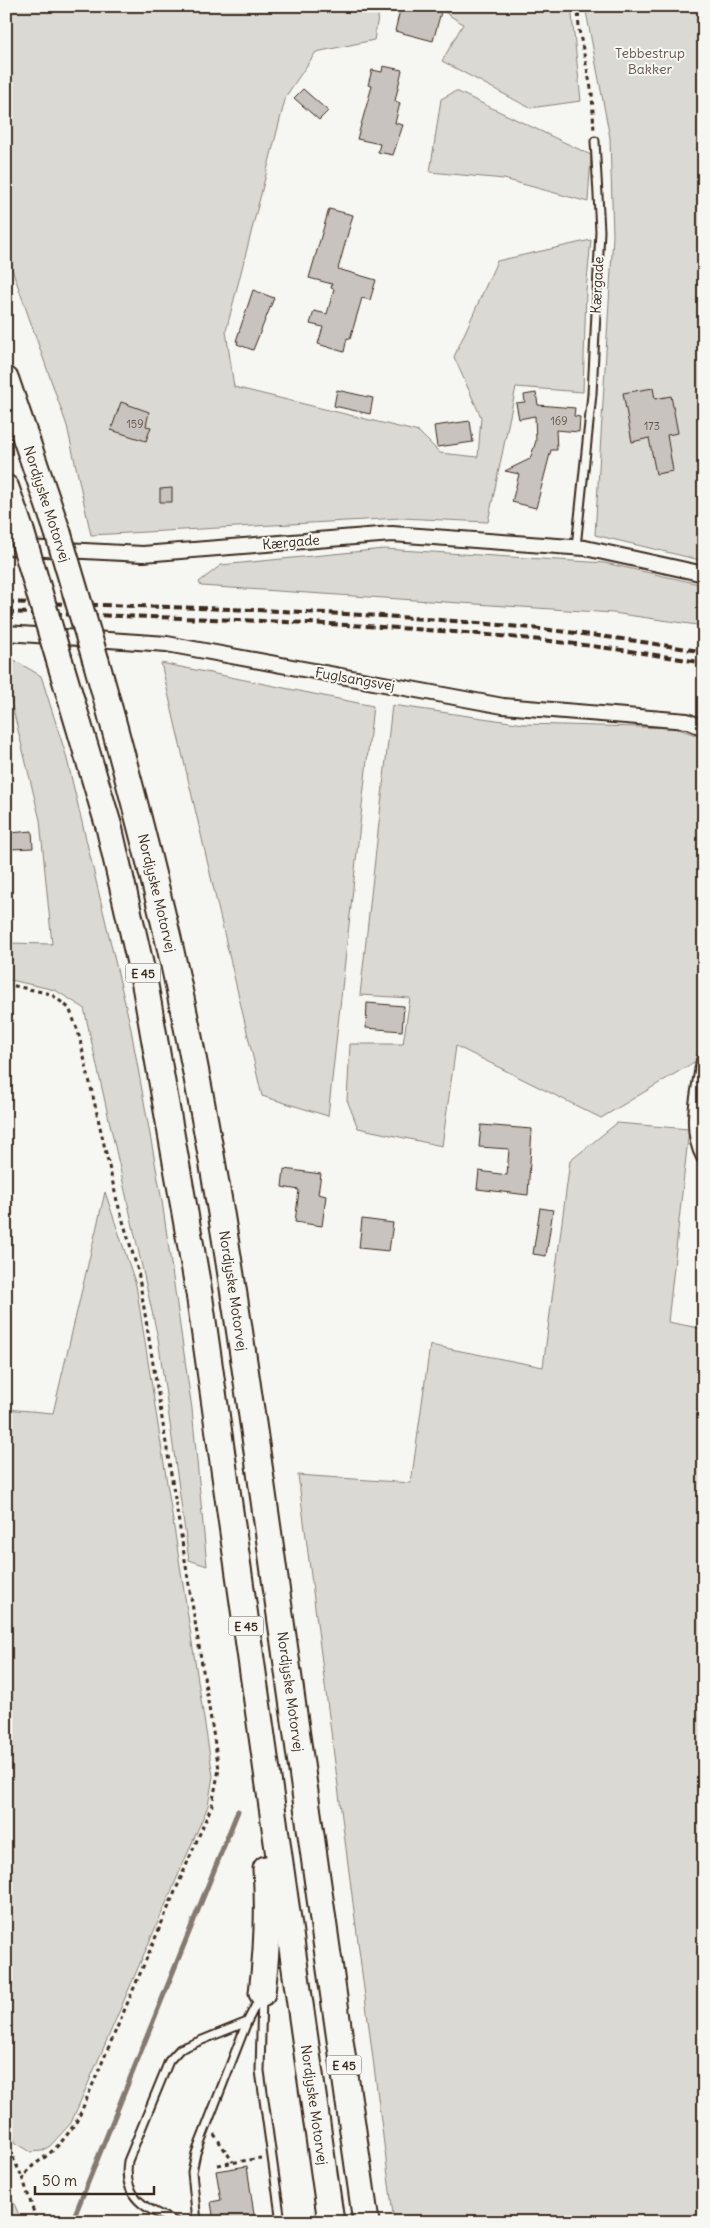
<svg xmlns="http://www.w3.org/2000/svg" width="710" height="2228" font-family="Delius,sans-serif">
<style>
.green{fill:#dad9d3;stroke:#8a8278}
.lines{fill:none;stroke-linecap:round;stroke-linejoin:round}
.stream{stroke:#857a71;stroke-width:5}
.building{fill:#c8c3be;stroke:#3b2a1e}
.service-casing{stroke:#3b2a1e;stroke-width:11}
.minor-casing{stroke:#3b2a1e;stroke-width:18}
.motorway-casing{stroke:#3b2a1e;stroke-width:29}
.path{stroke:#3b2a1e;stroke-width:3;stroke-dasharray:4 4;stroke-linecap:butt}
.service{stroke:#f6f6f2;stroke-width:7}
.minor{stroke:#f6f6f2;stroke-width:14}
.motorway{stroke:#f6f6f2;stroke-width:25}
.rail{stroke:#3b2a1e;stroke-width:4;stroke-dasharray:8 4;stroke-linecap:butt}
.motorway-bridge-casing{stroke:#3b2a1e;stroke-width:29;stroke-linecap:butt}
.motorway-bridge{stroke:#f6f6f2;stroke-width:25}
.labels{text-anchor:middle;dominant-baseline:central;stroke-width:4;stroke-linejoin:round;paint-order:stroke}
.number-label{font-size:11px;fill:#5e5046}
.shield{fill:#f6f6f2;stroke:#73675e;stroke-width:1}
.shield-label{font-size:12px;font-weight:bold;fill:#3b2a1e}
.park-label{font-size:14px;fill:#63564b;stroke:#f6f6f2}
.street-label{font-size:14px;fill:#3b2a1e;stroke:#f6f6f2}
</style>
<rect width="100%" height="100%" fill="#f6f6f2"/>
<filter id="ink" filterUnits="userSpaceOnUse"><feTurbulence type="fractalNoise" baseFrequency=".02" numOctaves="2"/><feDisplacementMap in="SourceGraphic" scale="10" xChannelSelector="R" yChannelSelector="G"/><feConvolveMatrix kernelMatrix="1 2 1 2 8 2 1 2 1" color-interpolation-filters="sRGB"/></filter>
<g filter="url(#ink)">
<path class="green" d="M6 6H380L374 40 316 52 286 96 226 331 234 387 419 432 440 453 478 457 481 417 454 357 497 261 591 240 586 291 583 392 516 387 488 522 401 518 91 535 67 426 6 252Z
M435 6H571L581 101 530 108 442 61 463 24Z
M585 6H704V561L595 535 613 236 610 138Z
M456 91 591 155 588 202 504 179 430 172 441 99Z
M384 549 605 563 704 585V626L613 613 201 586 199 582 221 565Z
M6 655 41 676 66 755 130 1024 162 1201 192 1409 207 1566 189 1560 158 1338 84 1008 55 990 6 979V943L52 944 40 820 6 681Z
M161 663 373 706 328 1116 262 1096Z
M392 705 524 724 676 728 704 738V1030L701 1058 601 1118 456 1046 442 1146 358 1128 347 1100 350 1044H403L410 998 360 995Z
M617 1123 689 1129 668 1322 704 1329V2222H394L298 1475 411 1483 430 1345 543 1367 570 1161Z
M105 1192 136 1285 213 1776 208 1806 71 2123 50 2146 42 2151 31 2152 16 2143 6 2124V1409L53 1413Z
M6 2185 22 2222H6Z"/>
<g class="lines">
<path class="stream" d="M72 2222 238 1811"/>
</g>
<path class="building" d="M401 6H421L441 12 433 41 395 31Z
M383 66 402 70 395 101 400 103 395 123 403 125 393 155 378 152 380 144 357 139 372 86 368 85 372 70 382 72Z
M303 89 328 111 319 120 294 98Z
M329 209 353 215 338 269 376 280 370 300 362 298 350 339 347 338 344 352 318 344 323 327 310 324 314 311 327 314 334 289 331 288 332 284 309 278Z
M253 290 274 298 253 350 237 344 238 341H236Z
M653 388 655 399 671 396 678 433 667 435 673 471 656 474 649 438 632 442 623 393Z
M337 390 373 398 370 414 334 406Z
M536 393 538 405 575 408 574 416 580 417 579 432 556 430 557 450H551L536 508 512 502 519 474 505 471 530 459 536 441 535 416 519 419 516 403 525 402 524 395Z
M121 402 149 412 146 426 151 427 146 441 111 430Z
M470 421 473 442 437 447 434 426Z
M172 488V502H160V489Z
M32 831 33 848 11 849 10 833Z
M367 1003 404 1006 402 1031 366 1028Z
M481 1125 532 1129 528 1195 477 1189 479 1171 507 1175 509 1149 479 1147Z
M284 1169 321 1174 318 1194 326 1196 322 1226 295 1222 299 1190 282 1187Z
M540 1208 553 1210 546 1256 533 1254Z
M362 1219 393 1223 389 1251 359 1248Z
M247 2166 255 2222H214L211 2202 221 2200 216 2171Z"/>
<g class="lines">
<defs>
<path id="service" d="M576 547 592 394 600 231 595 141
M262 1996 260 2071 281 2222
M176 2222C147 2209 122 2199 128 2161L169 2061 180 2049 247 2022
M197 2222 192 2172 196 2153 247 2022 261 1995"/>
<path id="minor" d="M6 547 143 554 392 534 585 548 704 574
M6 633 167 644 503 706 687 721 704 728
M704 1060C700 1090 688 1129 704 1157"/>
<g id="motorway">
<path d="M6 380 58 533"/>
<path d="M6 488 21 531"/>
<path id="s1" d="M59 659 109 827 145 985 199 1293 331 2222"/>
<path id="s2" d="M96 661C122 753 146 845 168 938 219 1164 249 1394 281 1622 308 1822 338 2022 366 2222"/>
<path d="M262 1993C267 1951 269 1911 266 1869"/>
</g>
</defs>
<use href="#service" class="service-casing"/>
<use href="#minor" class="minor-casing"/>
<use href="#motorway" class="motorway-casing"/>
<path class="path" d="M578 6 579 30 592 93 594 132
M6 984 51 994 69 1008 78 1031 117 1201 138 1271 219 1769 212 1805 78 2119C70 2131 62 2143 51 2152 39 2163 30 2164 23 2179L37 2222
M214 2134 233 2162
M6 2143 23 2179
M218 2165 261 2158"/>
<use href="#service" class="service"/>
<use href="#minor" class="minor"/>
<use href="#motorway" class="motorway"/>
<path class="rail" d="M6 602C239 610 474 611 704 652
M6 612C239 621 474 622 704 663"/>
<defs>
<path id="motorway-bridge" d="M21 531 59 659
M58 533 96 661"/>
</defs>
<use href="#motorway-bridge" class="motorway-bridge-casing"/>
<use href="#motorway-bridge" class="motorway-bridge"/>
</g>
</g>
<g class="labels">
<g class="number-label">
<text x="559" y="421">169</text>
<text x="135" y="424">159</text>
<text x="652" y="426">173</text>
</g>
<g class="shield">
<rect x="125.5" y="963.5" width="35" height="19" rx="4"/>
<rect x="228.5" y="1616.5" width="35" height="19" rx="4"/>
<rect x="326.5" y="2055.5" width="35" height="19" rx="4"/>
</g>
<g class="shield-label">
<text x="143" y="973">E 45</text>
<text x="246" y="1626">E 45</text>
<text x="344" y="2065">E 45</text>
</g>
<g class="park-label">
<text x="650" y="53">Tebbestrup<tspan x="650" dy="16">Bakker</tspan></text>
</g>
<g class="street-label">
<text transform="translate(597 285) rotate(-87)">Kærgade</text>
<text transform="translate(47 504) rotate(72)">Nordjyske Motorvej</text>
<text transform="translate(291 542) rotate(-5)">Kærgade</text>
<text transform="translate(355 679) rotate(10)">Fuglsangsvej</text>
<text stroke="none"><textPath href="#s2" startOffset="240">Nordjyske Motorvej</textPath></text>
<text stroke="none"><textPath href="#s2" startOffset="645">Nordjyske Motorvej</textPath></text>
<text stroke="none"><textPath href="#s2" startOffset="1050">Nordjyske Motorvej</textPath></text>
<text stroke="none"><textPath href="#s1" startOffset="1470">Nordjyske Motorvej</textPath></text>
</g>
</g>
<rect width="710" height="2228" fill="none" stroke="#f6f6f2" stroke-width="25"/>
<rect x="12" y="12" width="685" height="2203" fill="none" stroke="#3b2a1e" stroke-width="2" filter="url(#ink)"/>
<path d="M35 2186v8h119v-8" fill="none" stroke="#3b2a1e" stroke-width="2.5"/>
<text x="42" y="2186" font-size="15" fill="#3b2a1e" stroke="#f6f6f2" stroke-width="4" paint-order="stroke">50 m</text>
</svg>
